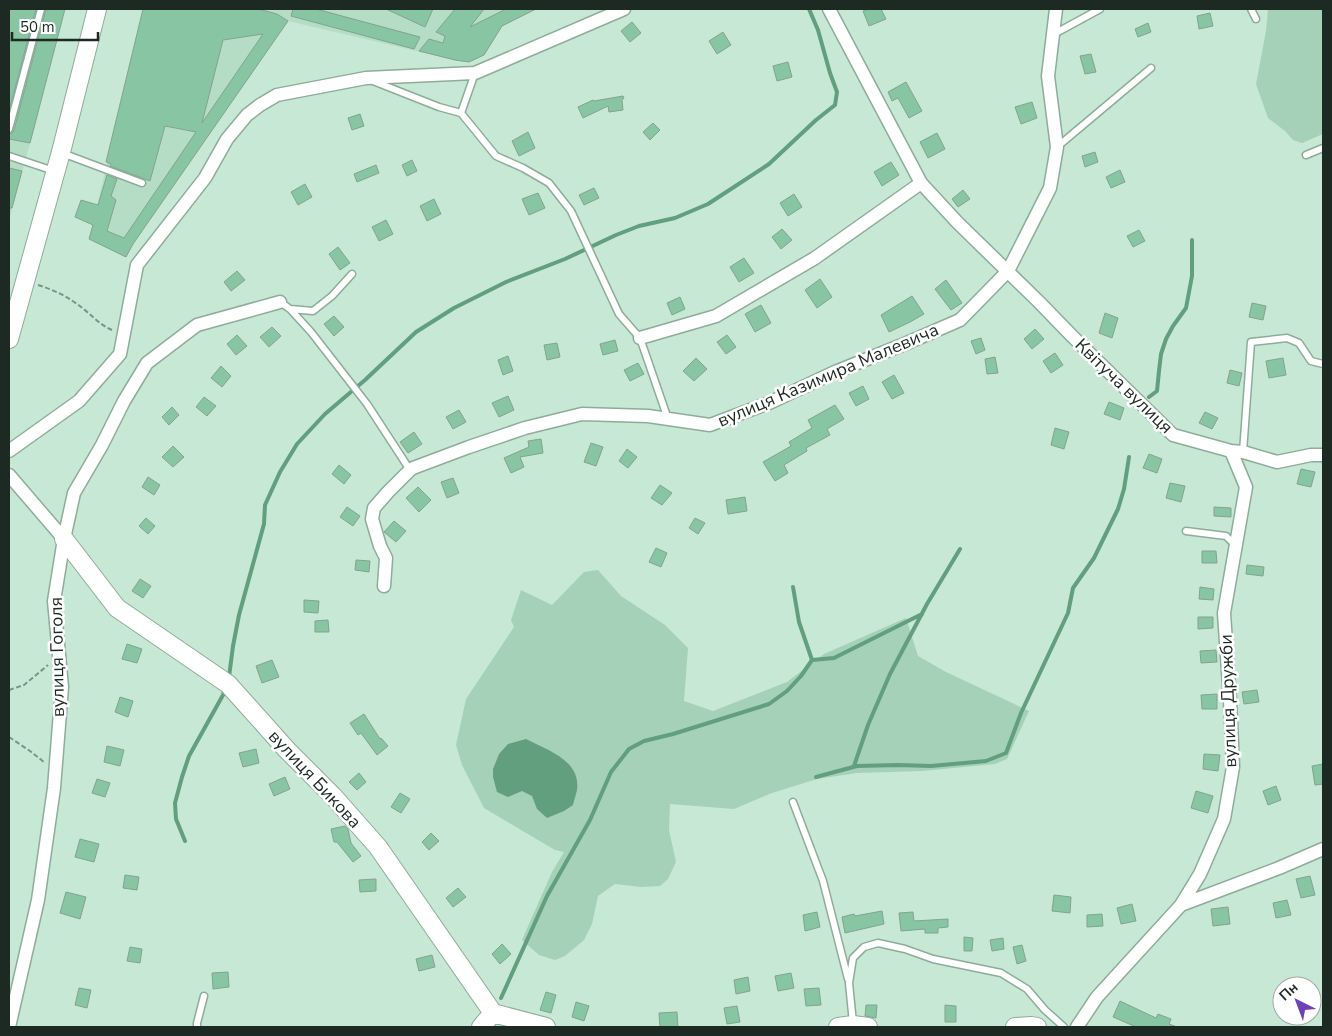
<svg xmlns="http://www.w3.org/2000/svg" width="1332" height="1036" font-family="'Nunito Sans',sans-serif">
<style>
.built{fill:#b5ddc6}
.green{fill:#a5d1b8}
.water{fill:#629f7e}
.lines{fill:none;stroke-linecap:round;stroke-linejoin:round}
.stream{stroke:#629f7e;stroke-width:4}
.building{fill:#87c5a3;stroke:#83a390;fill-rule:evenodd}
.lane-casing{stroke:#8dad9a;stroke-width:9}
.street-casing{stroke:#8dad9a;stroke-width:15}
.secondary-casing{stroke:#8dad9a;stroke-width:20}
.path{stroke:#7c9486;stroke-width:2;stroke-dasharray:5 2.5;stroke-linecap:butt}
.lane{stroke:#fff;stroke-width:6}
.street{stroke:#fff;stroke-width:12}
.secondary{stroke:#fff;stroke-width:18}
.labels{text-anchor:middle;dominant-baseline:central;stroke-width:5;stroke-linejoin:round;paint-order:stroke}
.street-label{font-size:18px;fill:#1d2a23;stroke:#fff}
</style>
<rect width="100%" height="100%" fill="#c7e8d4"/>
<path class="built" d="M9 9H63L30 143 9 221Z
M144 9H536L502 26 484 55 469 62 455 60 288 21 133 244 126 257 89 239Z"/>
<path class="green" d="M1268 9H1323V134L1302 143 1293 140 1285 131 1268 118 1256 84 1266 31Z
M598 570 621 596 665 625 688 648 684 701 713 711 787 682 824 654 906 618 918 656 946 672 1029 711 1007 759 995 764 922 771 857 773 817 779 772 793 734 809 670 804 669 830 676 862 668 879 660 886 641 887 615 884 598 896 592 924 584 940 565 956 555 960 539 955 522 940 552 872 564 852 555 850 484 808 462 765 456 745 466 699 514 627 511 620 521 590 552 605 584 572Z"/>
<path class="water" d="M526 739C547 750 581 760 577 790 576 795 574 800 573 805L564 811 547 818 537 809 532 796 522 791 508 797 497 792 493 777V769L499 754 508 744Z"/>
<g class="lines">
<path class="stream" d="M1149 397 1157 391 1159 371 1161 354 1166 339 1173 326 1186 308 1192 276V240
M812 660 834 658 922 614
M229 677 233 646 239 615 264 524 265 505 280 472 297 444 325 414 365 380 416 332 454 308 506 282 565 259 616 235 639 226 675 218 708 204 769 164 816 120 835 105 837 92 830 73 818 30 809 9
M854 766 868 725 890 674 927 604 960 549
M816 777 857 766 898 765 931 766 986 761 1006 753 1021 713 1068 613 1073 588 1094 558 1118 509 1124 489 1129 457
M185 841 176 819 175 803 182 777 189 756 223 695 225 689
M501 998 547 896 590 820 611 772 629 749 644 741 673 734 769 704 787 691 801 676 812 660 799 622 793 587"/>
</g>
<path class="building" d="M9 9H36L9 111Z
M46 9H65L30 143 9 139V134L12 133 14 130Z
M143 9H258L277 14 288 21 133 244 126 257 89 239 93 225 75 217 81 200 98 205 107 175 117 179 111 196 116 200 107 231 124 238 196 132 165 126 150 181 110 166 111 164 106 162ZM263 34 202 123 223 40Z
M293 9H316L420 37 414 49 291 16Z
M386 9H433L425 27Z
M455 9H484L470 27 506 9H536L502 26 484 55 469 62 455 60 419 51 429 39 443 43 445 36 436 32Z
M869 9H881L886 19 869 26 863 11Z
M1210 13 1213 26 1199 29 1197 16Z
M632 22 641 33 630 42 621 31Z
M1148 23 1151 32 1138 37 1135 29Z
M723 32 731 45 717 54 709 41Z
M1091 54 1096 72 1085 74 1080 56Z
M788 62 792 77 777 81 773 66Z
M906 82 922 111 909 118 898 98 892 101 888 92Z
M623 96 624 98 622 100 623 110 609 112 608 106 583 118 578 107 593 100 594 101Z
M1032 102 1037 118 1021 124 1015 107Z
M360 114 364 126 352 130 348 118Z
M653 123 660 130 650 140 643 132Z
M528 132 535 148 519 156 512 141Z
M937 133 945 149 928 158 920 142Z
M1095 152 1098 162 1085 167 1082 156Z
M412 160 417 171 407 176 402 165Z
M891 162 899 175 882 186 874 172Z
M376 165 379 173 357 182 354 174Z
M9 168 22 171 12 208H9Z
M1120 170 1125 182 1111 188 1106 177Z
M305 184 312 197 298 205 291 192Z
M594 188 599 198 584 205 579 195Z
M963 190 970 199 958 207 952 199Z
M538 193 545 208 529 215 522 199Z
M794 194 802 207 788 216 780 203Z
M434 199 441 214 427 221 420 206Z
M386 220 393 234 379 241 372 227Z
M782 229 792 240 781 249 772 237Z
M1139 230 1145 241 1133 247 1127 236Z
M338 247 350 263 340 270 329 254Z
M744 258 754 273 739 282 730 267Z
M237 271 245 280 231 291 224 282Z
M820 279 832 297 817 308 805 290Z
M946 280 962 303 951 310 935 289Z
M912 296 924 314 910 322 889 332 881 315Z
M680 297 685 309 672 315 667 303Z
M1252 303 1266 306 1263 320 1249 317Z
M761 305 771 323 755 332 745 314Z
M1105 313 1118 318 1112 338 1099 333Z
M334 316 344 327 334 336 324 324Z
M272 327 281 336 269 347 260 337Z
M1035 329 1044 339 1032 349 1024 339Z
M237 335 247 346 236 355 227 344Z
M727 335 736 347 726 354 717 342Z
M981 338 985 350 976 354 971 341Z
M615 340 618 351 603 355 600 344Z
M557 343 560 357 547 360 544 345Z
M1055 353 1063 365 1051 373 1043 361Z
M508 356 513 371 503 375 498 360Z
M995 357 998 373 987 374 985 359Z
M696 358 707 369 694 381 683 371Z
M1283 358 1286 375 1269 378 1266 361Z
M638 363 644 374 630 381 624 370Z
M221 366 231 376 222 387 211 378Z
M1230 370 1242 373 1239 386 1227 383Z
M894 375 904 393 892 399 882 382Z
M863 386 869 399 856 406 849 393Z
M508 396 514 410 499 417 492 403Z
M204 397 216 406 207 416 196 407Z
M1109 402 1124 408 1120 420 1104 414Z
M835 405 844 419 827 429 830 435 806 448 807 451 784 465 788 473 775 481 763 462 791 446 789 442 812 428 808 420Z
M172 407 179 415 169 425 162 417Z
M459 410 466 422 453 429 446 417Z
M1205 412 1218 418 1212 429 1199 423Z
M1055 428 1069 432 1064 449 1051 445Z
M414 432 422 444 408 453 400 442Z
M541 439 543 453 520 457 524 467 511 473 504 458 529 447 528 441Z
M591 443 603 447 596 466 584 462Z
M173 446 184 457 173 467 162 457Z
M627 449 637 457 628 468 619 461Z
M1149 454 1162 459 1157 473 1143 468Z
M339 465 351 475 344 484 332 474Z
M1301 469 1315 472 1311 487 1297 484Z
M148 477 160 485 154 495 142 487Z
M453 478 459 493 447 498 441 482Z
M1170 483 1185 486 1181 502 1166 498Z
M660 485 672 493 662 505 651 498Z
M418 487 431 500 419 512 406 498Z
M745 497 747 511 728 514 726 500Z
M347 507 360 516 353 526 340 517Z
M1214 507 1231 508V517L1214 516Z
M146 518 155 526 148 534 139 526Z
M695 518 705 523 698 534 689 528Z
M394 521 406 531 396 542 384 532Z
M656 548 667 553 661 567 649 562Z
M1202 551H1216L1217 563H1202Z
M356 560 370 561 369 572 355 570Z
M1247 565 1264 567 1263 576 1246 574Z
M140 579 151 586 143 598 132 591Z
M1200 587 1214 589 1213 600 1199 599Z
M304 600 319 601 318 613 304 612Z
M1198 617H1213V628L1198 629Z
M328 620 329 632H315V621Z
M127 644 142 649 137 663 122 659Z
M1216 650 1217 662 1201 663 1200 651Z
M272 660 279 677 262 683 256 666Z
M1257 690 1259 702 1244 704 1242 692Z
M1217 694V709H1202L1201 695Z
M120 697 133 701 128 717 115 712Z
M364 714 380 739 381 738 388 746 377 755 361 733 358 735 350 723Z
M107 746 124 750 120 766 104 762Z
M256 749 259 763 243 767 239 753Z
M1204 754 1220 755 1218 771 1203 769Z
M1323 764V784L1315 785 1312 766Z
M359 773 366 782 357 790 349 782Z
M285 777 290 789 274 796 269 784Z
M97 779 110 783 105 797 92 793Z
M1276 786 1281 800 1268 805 1263 791Z
M1196 791 1213 796 1208 813 1191 808Z
M400 793 410 799 401 813 391 807Z
M345 826 348 829 351 843 361 856 353 862 337 842H334L331 829Z
M431 833 439 841 429 850 422 842Z
M80 839 99 844 94 862 75 857Z
M125 875 139 877 137 890 123 888Z
M1310 876 1315 895 1301 898 1296 879Z
M376 879V891L360 892 359 880Z
M458 888 466 897 453 907 446 898Z
M66 892 86 897 80 919 60 913Z
M1054 895 1071 897 1070 913 1052 911Z
M1287 900 1291 915 1276 918 1273 903Z
M1132 904 1136 921 1121 924 1117 908Z
M1228 907 1230 924 1213 926 1211 909Z
M882 911 884 924 845 933 842 917 854 914 855 916Z
M817 912 820 927 805 931 803 915Z
M913 912 914 921 948 919V927L938 928V933H925V929L901 931 899 913Z
M1102 914 1103 926 1087 927V915Z
M964 937 973 938 972 951H964Z
M1003 938 1004 949 992 951 990 940Z
M502 944 511 954 500 964 492 954Z
M1022 945 1026 961 1017 964 1013 947Z
M130 947 142 949 140 963 127 961Z
M432 955 435 967 419 971 416 959Z
M228 972 229 987 213 989 212 973Z
M791 973 794 988 778 991 775 976Z
M748 977 750 991 736 994 734 980Z
M79 988 91 990 87 1008 75 1005Z
M819 988 821 1005 806 1006 804 989Z
M546 992 556 995 551 1013 540 1010Z
M1120 1001 1156 1018 1158 1014 1171 1019 1169 1024 1177 1027H1136L1113 1017Z
M576 1002 589 1006 584 1021 572 1017Z
M866 1005H877L876 1018 865 1016Z
M945 1005 956 1006V1022H945Z
M737 1006 740 1022 727 1024 724 1008Z
M677 1012 678 1027H660L659 1013Z"/>
<g class="lines">
<defs>
<path id="lane" d="M1251 9 1256 19
M1054 34 1100 9
M475 73 461 113 496 156 523 168 549 183 571 211 619 314 640 338 668 419
M373 81 439 107 461 113
M9 129 41 9
M1057 147 1151 68
M62 153 142 183
M1306 155 1323 148
M9 156 54 171
M280 302 290 309 311 332 367 404 410 470
M290 309 313 311 332 296 352 274
M1243 452 1251 342 1287 338 1299 343 1311 361 1323 364
M1186 531 1226 536 1235 545
M793 802 823 881 848 979
M853 1023 849 983 853 958 864 947 878 943 905 949 933 959 1001 973 1027 989 1045 1010 1064 1027
M197 1027V1023L204 996"/>
<path id="street" d="M829 9 921 183 957 222 1039 302 1072 336 1173 435 1231 451 1243 452 1277 462 1311 455H1323
M640 338 716 316 815 258 921 183
M9 451 79 401 120 354 137 265 205 178 227 139 247 115 260 105 277 95 366 78 475 73 624 9
M9 475 64 539
M384 586 386 558 380 546 372 519 374 508 388 492 410 470 413 468 469 447 525 428 582 414 648 416 710 425 769 403 835 372 907 343 960 320 1008 271 1050 188 1057 147 1048 76 1056 9
M1181 905 1279 868 1323 849
M9 1027 38 900 54 788 62 687 54 601 64 539 74 493 102 445 124 401 147 363 197 325 280 302
M1077 1027 1097 997 1181 905 1200 874 1224 819 1233 767 1230 700 1224 613 1246 487 1231 451"/>
<path id="secondary" d="M9 339 61 152 97 9
M64 539 117 608 228 684 287 750 333 796 378 847 493 1013 546 1027
M481 1027 493 1013
M838 1027 853 1025 868 1027
M1015 1027 1031 1026 1037 1027"/>
</defs>
<use href="#lane" class="lane-casing"/>
<use href="#street" class="street-casing"/>
<use href="#secondary" class="secondary-casing"/>
<path class="path" d="M38 285C51 289 65 295 77 304 89 312 98 324 112 330
M9 690 24 685 48 665
M9 737 30 751 44 762"/>
<use href="#lane" class="lane"/>
<use href="#street" class="street"/>
<use href="#secondary" class="secondary"/>
</g>
<g class="labels">
<g class="street-label">
<text transform="translate(828 375) rotate(-23)">вулиця Казимира Малевича</text>
<text transform="translate(1124 386) rotate(44)">Квітуча вулиця</text>
<text transform="translate(57 657) rotate(-91)">вулиця Гоголя</text>
<text transform="translate(1228 701) rotate(-92)">вулиця Дружби</text>
<text transform="translate(315 779) rotate(47)">вулиця Бикова</text>
</g>
</g>
<rect width="1332" height="1036" fill="none" stroke="#1d2a23" stroke-width="20"/>
<g transform="translate(1297 1001) rotate(318)"><circle r="24" fill="#ffffff" stroke="#a5aaa7"/>
<path d="M0-4L9 19L0 12L-9 19Z" fill="#6f41b9"/>
<text y="-8" font-size="14" font-weight="bold" text-anchor="middle" fill="#1d2a23">Пн</text>
</g>
<path d="M12 32v8h86v-8" fill="none" stroke="#1d2a23" stroke-width="2.5"/>
<text x="20" y="32" font-size="15" fill="#1d2a23" stroke="#ffffff" stroke-width="4" paint-order="stroke">50 m</text>
</svg>
